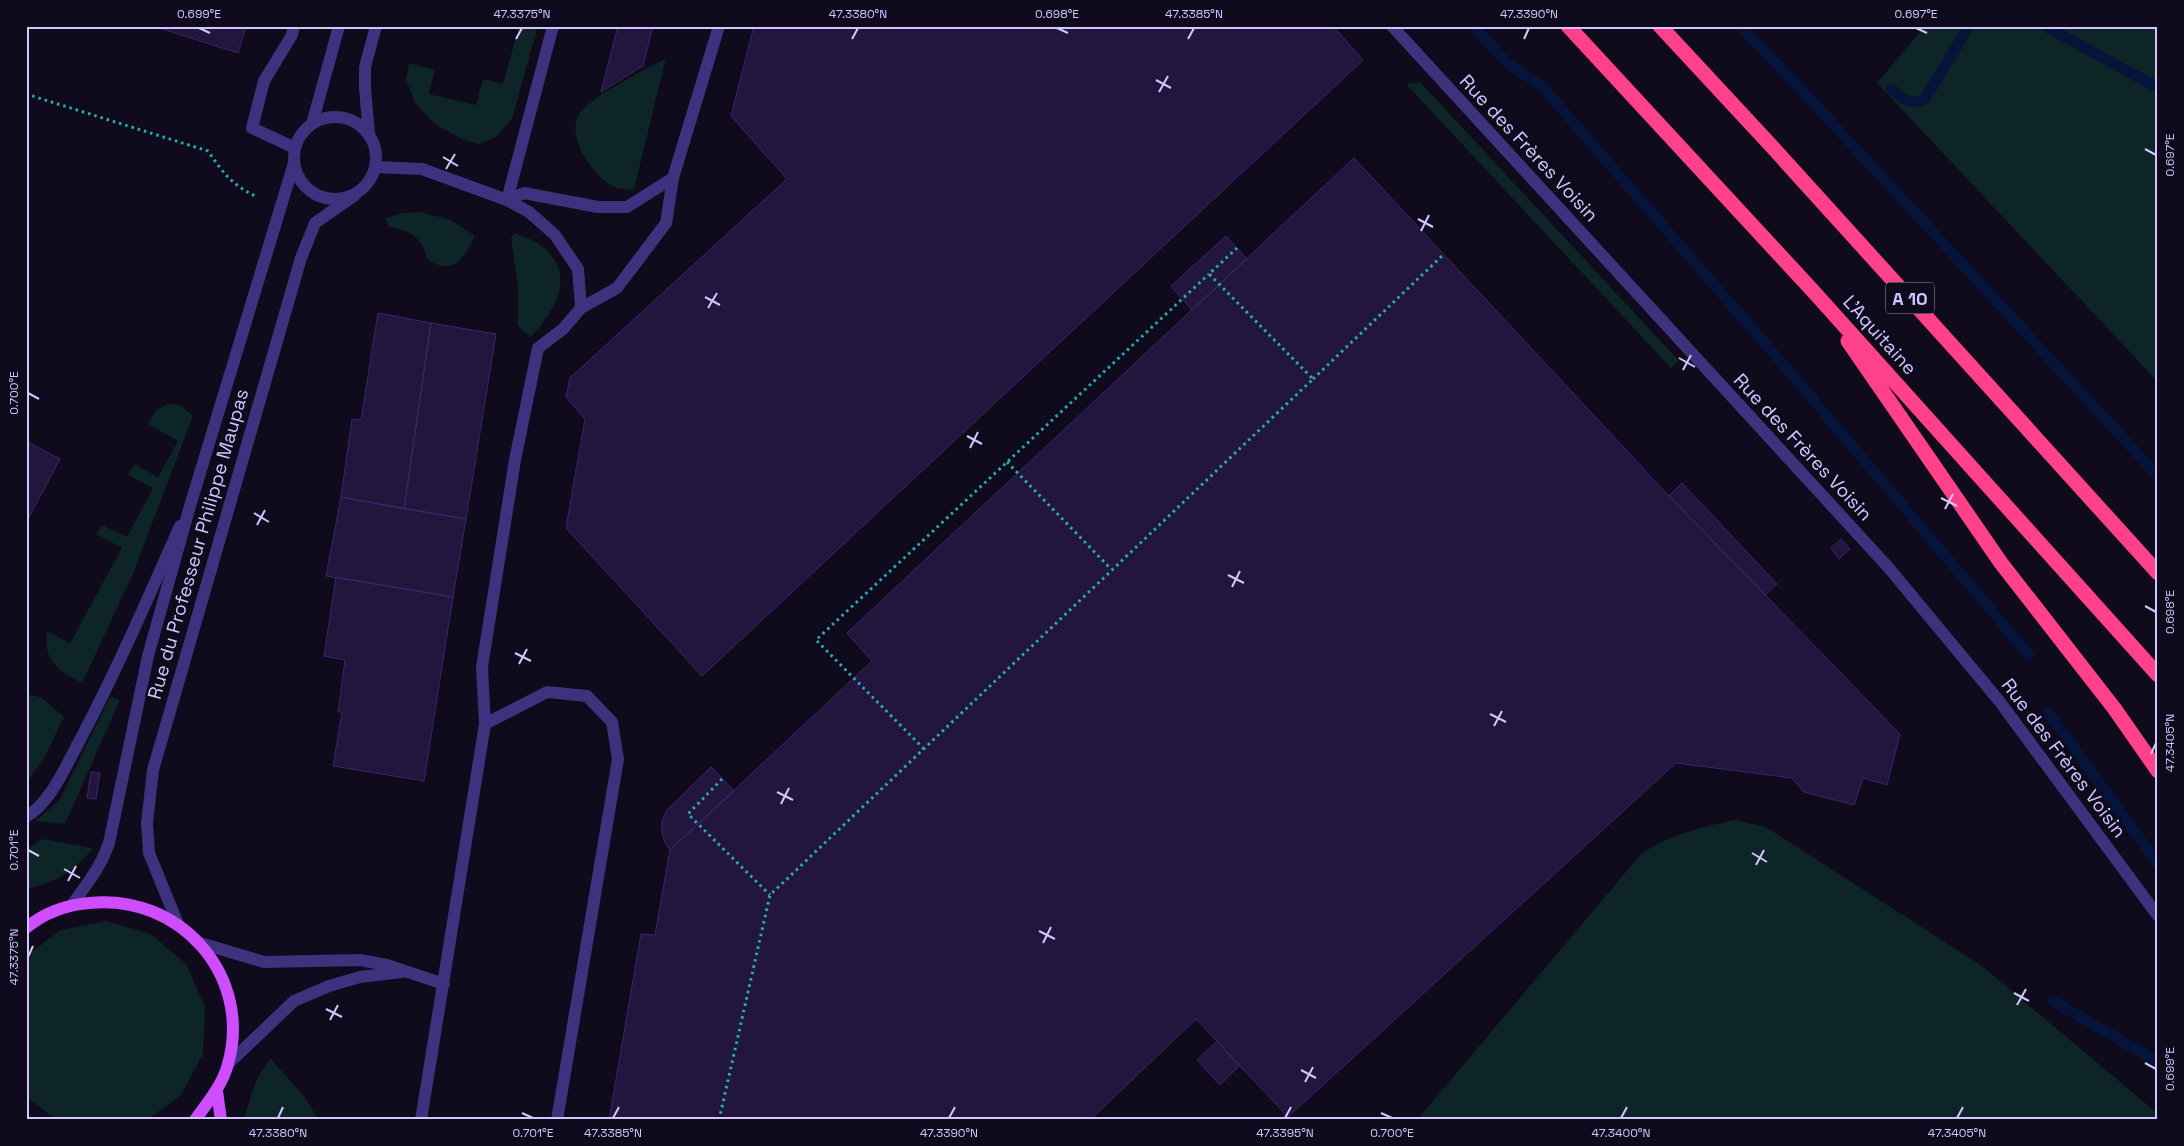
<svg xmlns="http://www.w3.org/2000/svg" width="2184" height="1146" font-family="'Space Grotesk',sans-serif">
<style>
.green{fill:#0d2527}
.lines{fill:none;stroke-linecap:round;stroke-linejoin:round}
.stream{stroke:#06143a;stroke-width:11}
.building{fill:#22153e;stroke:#3b266c}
.path{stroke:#26aeb3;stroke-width:3;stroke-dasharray:2.5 4;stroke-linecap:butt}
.service{stroke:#3d327e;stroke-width:12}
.minor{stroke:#3d327e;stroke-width:12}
.tertiary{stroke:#3d327e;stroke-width:12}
.primary{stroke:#ce4dff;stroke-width:12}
.motorway{stroke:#ff4189;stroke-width:15}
.ticks{fill:none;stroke:#d2c6ff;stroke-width:2}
.labels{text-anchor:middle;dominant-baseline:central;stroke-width:5;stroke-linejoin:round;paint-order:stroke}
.shield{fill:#0f0a1c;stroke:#988ebb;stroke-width:1}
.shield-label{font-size:18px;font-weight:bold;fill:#d2c6ff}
.street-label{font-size:19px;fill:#d2c6ff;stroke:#0f0a1c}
.neatline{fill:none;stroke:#d2c6ff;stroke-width:2}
.ticks-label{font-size:12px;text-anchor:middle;fill:#d2c6ff}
</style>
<rect width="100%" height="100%" fill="#0f0a1c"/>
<path class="green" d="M519 26H538L512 119 496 137 479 144 463 140 435 124 415 103 406 79 409 63 435 70 429 94 476 105 483 79 503 84Z
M1925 26H2158V382L1877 83Z
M666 58 634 189C615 192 604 182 592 168 582 155 571 135 577 118 584 99 647 69 666 58Z
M1421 83 1679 361 1671 368 1406 84Z
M420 212 451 220 475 236C464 258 454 277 427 259 422 236 410 231 389 227L386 218 402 213Z
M515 233C524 237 536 241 543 247 578 276 554 311 531 337L518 326V287L511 238Z
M168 404 180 405 193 416 132 576 82 683C57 670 43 661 47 631L70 643 122 548 96 534 102 525 127 537 153 488 128 475 134 464 158 477 178 441 148 424 156 410Z
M29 695 41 697 64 717 45 756 26 784V696Z
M110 697 120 700 65 824 35 821 59 801Z
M1735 820 1766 827 1982 966 2158 1114V1120H1417L1641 854C1669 835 1702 827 1735 820Z
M42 839 93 848C74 872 56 882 26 889V850Z
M106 921 151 934 186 964 205 1007 203 1054 181 1095 147 1120H56L26 1096V956L61 930Z
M270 1058 303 1095 319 1120H243L256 1081Z"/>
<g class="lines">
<path class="stream" d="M1473 26 1508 64 1540 84 1787 369 2029 655
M1740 26 1796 84 2158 476
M2045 26 2153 85
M1891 89C1903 98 1911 106 1925 99L1969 26
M2048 712 2158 864
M2053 1001 2158 1062"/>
</g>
<path class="building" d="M153 26H246L238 53Z
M618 26H653L643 66 601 92Z
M754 26H1333L1363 60 702 676 566 528 585 419 566 397 570 378 787 179 731 116Z
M1354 158 1669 496 1900 734 1887 785 1863 778 1854 805 1804 792 1792 778 1676 763 1288 1117 1196 1019 1090 1120H609L641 934 655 935 670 850 872 661 847 633Z
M1226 236 1247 259 1192 310 1171 286Z
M378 313 431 323 404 509 341 497 352 419 361 420Z
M431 323 496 334 466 519 404 509Z
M26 441 60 459 26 523Z
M1682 483 1777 584 1765 595 1669 496Z
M341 497 466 519 453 597 326 576Z
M1841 539 1850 549 1839 559 1831 548Z
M336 577 453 597 424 781 333 766 342 712H338L345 660 324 656Z
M711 767 734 791 670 850 665 843 662 833V821L667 810Z
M91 772 100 773 96 799 87 798Z
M1217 1041 1239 1066 1220 1085 1197 1060Z"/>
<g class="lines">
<path class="path" d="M26 94 208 151C224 174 231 184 257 197
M1313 379 1444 254
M1007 462 1111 569
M924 749 816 640 1209 274
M722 779 688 814 770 895
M719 1120 770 895 1313 379 1209 274 1237 248"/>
<path class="service" d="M294 26 292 35 264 81 252 128 295 148
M507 200 524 193 598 207H627L673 178
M507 200 529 212 555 235 578 269 581 308
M485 724 482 667 515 460 538 348 563 329 581 308 617 288 666 223 673 178 719 26
M200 943 264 962 360 960 387 965 444 984
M228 1064 294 1001 329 986 360 977 402 972
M421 1120 485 724 547 692 587 696 612 722 618 759 557 1120"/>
<path class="minor" d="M1392 26 1888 567 2000 702 2158 916
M376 167 422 169 507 200 553 26
M26 817C52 801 66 765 80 740 117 670 148 598 180 526"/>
<path class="tertiary" d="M294 158a41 41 0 1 1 82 0a41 41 0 1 1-82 0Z
M312 124 339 26
M369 134 365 88V67L376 26
M72 905C86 885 101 867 109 843L148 656 190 506 294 163
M178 924 149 853 147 823 153 770 301 258 315 223 355 195"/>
<path class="primary" d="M26 928C44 913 66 905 89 903 179 893 253 975 228 1064 222 1086 208 1102 195 1120
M217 1091 221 1120"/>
<path class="motorway" d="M1568 26 1813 291 2158 675
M1660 26 1776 151 2158 573
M1848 341 2001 563 2114 708 2158 771"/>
</g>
<path class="ticks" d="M199 28 210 33M1057 28 1068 33M1916 28 1927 33M516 39 522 28M852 39 858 28M1188 39 1194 28M1524 39 1529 28M1156 80 1171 88M1159 92 1168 76M2145 149 2156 155M443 157 458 166M446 169 455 154M1418 219 1433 227M1421 231 1429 215M705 297 720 305M708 308 717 293M1679 358 1695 367M1683 370 1691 355M28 393 39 399M967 436 982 444M970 448 978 432M1941 498 1957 506M1945 509 1953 494M254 513 269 522M257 525 265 510M1228 575 1244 583M1232 587 1240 571M2145 606 2156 612M515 653 531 661M519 664 527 649M1490 714 1506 722M1494 726 1502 711M2151 754 2156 743M777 792 793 800M781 804 789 788M28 850 39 856M1752 853 1767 862M1756 865 1764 850M64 869 80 878M68 881 76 866M1039 931 1055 939M1043 943 1051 927M28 957 33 946M2014 993 2029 1001M2017 1005 2026 989M326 1009 342 1017M330 1020 338 1005M2145 1063 2156 1069M1301 1070 1316 1078M1305 1082 1313 1067M522 1113 533 1118M1381 1113 1392 1118M278 1118 283 1107M613 1118 619 1107M949 1118 955 1107M1285 1118 1291 1107M1621 1118 1627 1107M1957 1118 1963 1107"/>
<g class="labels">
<rect class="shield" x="1886" y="282.5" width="48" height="31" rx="4"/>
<g class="shield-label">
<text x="1910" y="298">A 10</text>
</g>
<g class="street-label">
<text transform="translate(1529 148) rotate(47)">Rue des Frères Voisin</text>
<text transform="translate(1880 335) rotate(48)">L'Aquitaine</text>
<text transform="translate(1803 447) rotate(47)">Rue des Frères Voisin</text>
<text transform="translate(198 544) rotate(-74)">Rue du Professeur Philippe Maupas</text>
<text transform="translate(2064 758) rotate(53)">Rue des Frères Voisin</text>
</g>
</g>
<rect width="2184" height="1146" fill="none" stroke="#0f0a1c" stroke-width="55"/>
<rect x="28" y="28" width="2128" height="1090" class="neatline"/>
<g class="ticks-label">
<text x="199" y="18">0.699°E</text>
<text x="522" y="18">47.3375°N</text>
<text x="858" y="18">47.3380°N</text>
<text x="1057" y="18">0.698°E</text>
<text x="1194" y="18">47.3385°N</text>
<text x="1529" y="18">47.3390°N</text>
<text x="1916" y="18">0.697°E</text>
<text transform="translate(2170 155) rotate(-90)" y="4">0.697°E</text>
<text transform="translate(14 393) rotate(-90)" y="4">0.700°E</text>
<text transform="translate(2170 612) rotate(-90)" y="4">0.698°E</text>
<text transform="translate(2170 743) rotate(-90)" y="4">47.3405°N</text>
<text transform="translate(14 850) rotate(-90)" y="4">0.701°E</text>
<text transform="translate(14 957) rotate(-90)" y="4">47.3375°N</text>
<text transform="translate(2170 1069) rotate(-90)" y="4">0.699°E</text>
<text x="278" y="1137">47.3380°N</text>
<text x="533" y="1137">0.701°E</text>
<text x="613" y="1137">47.3385°N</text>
<text x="949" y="1137">47.3390°N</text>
<text x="1285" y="1137">47.3395°N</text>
<text x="1392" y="1137">0.700°E</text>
<text x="1621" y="1137">47.3400°N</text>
<text x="1957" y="1137">47.3405°N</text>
</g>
</svg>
